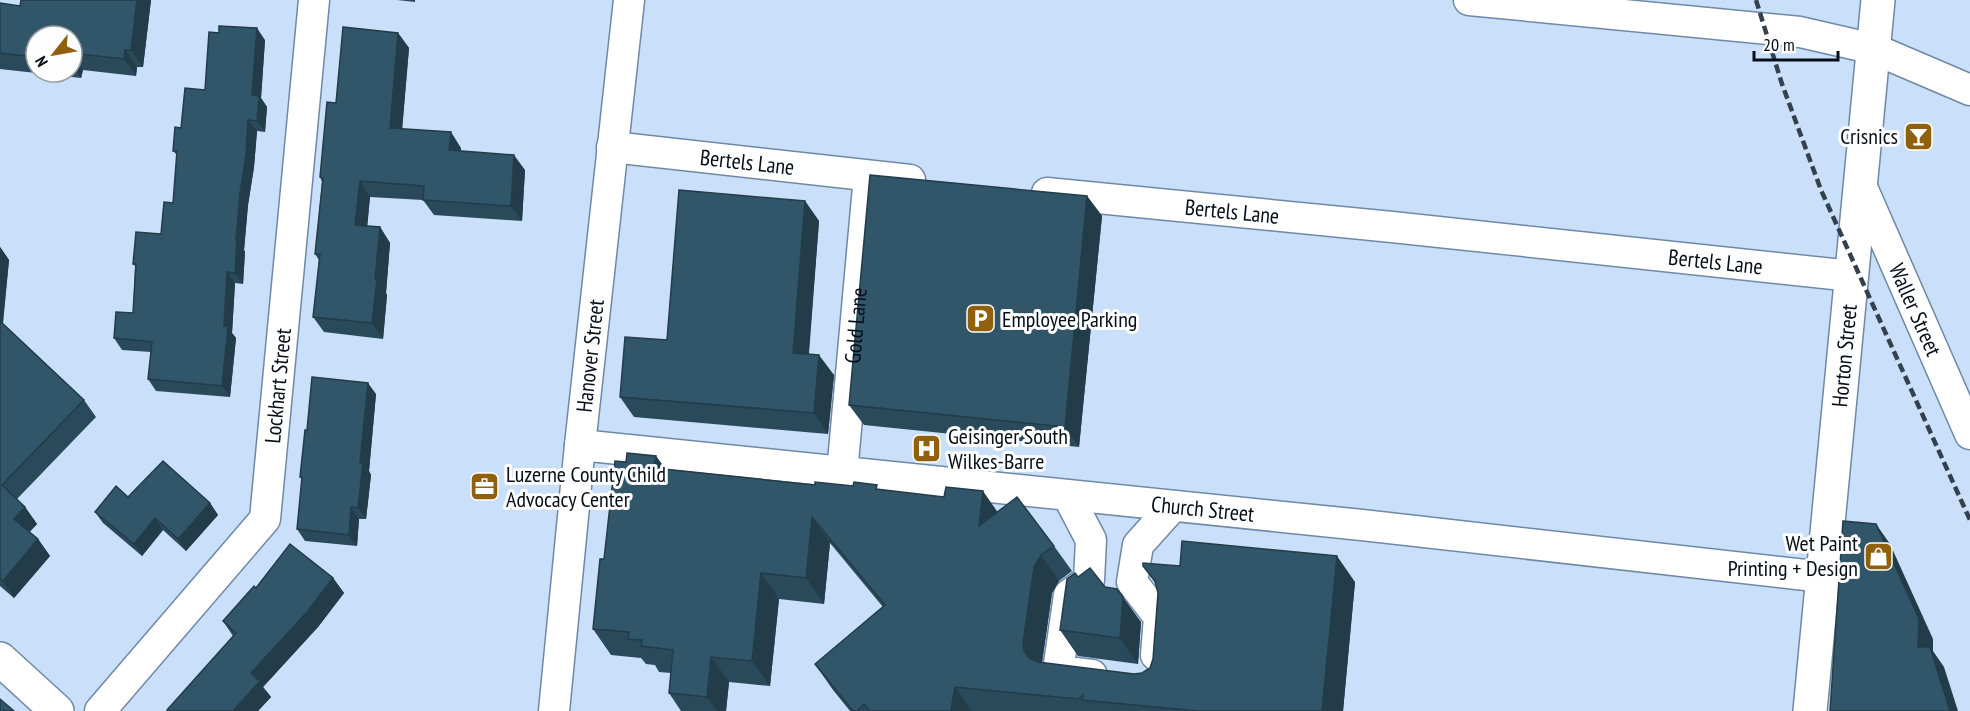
<svg xmlns="http://www.w3.org/2000/svg" width="1970" height="711" font-family="'PT Sans Narrow',sans-serif">
<style>
.lines{fill:none;stroke-linecap:round;stroke-linejoin:round}
.minor-casing{stroke:#6f88a6;stroke-width:33}
.secondary-casing{stroke:#6f88a6;stroke-width:36}
.primary-casing{stroke:#6f88a6;stroke-width:36}
.minor{stroke:#fff;stroke-width:30}
.secondary{stroke:#fff;stroke-width:33}
.primary{stroke:#fff;stroke-width:33}
.rail{stroke:#34404e;stroke-width:4.5;stroke-dasharray:9 4.5;stroke-linecap:butt}
.wall{fill:#2a4a5b;fill-rule:evenodd}
.shaded-wall{fill:#223c4a}
.building{fill:#31566a;stroke:#223c4a;stroke-width:1.5}
.labels{text-anchor:middle;dominant-baseline:central;stroke-width:6;stroke-linejoin:round;paint-order:stroke}
.poi-label{font-size:22px;fill:#050e18;stroke:#fefefe;text-anchor:start}
.street-label{font-size:22px;fill:#050e18;stroke:#fefefe}
</style>
<rect width="100%" height="100%" fill="#cadffa"/>
<g class="lines">
<defs>
<g id="minor">
<path d="M1469 0 1800 32 1874 49 1970 90"/>
<path id="s1" d="M612 147 910 180"/>
<path id="s2" d="M1861 185 1970 434"/>
<path id="s3" d="M1047 193 1392 227 1852 276"/>
<path id="s4" d="M580 445 1362 525 1823 577"/>
<path id="s5" d="M842 473 869 176"/>
<path d="M1068 496 1091 540 1089 580 1069 595 1058 671 1092 675"/>
<path d="M1156 655 1159 617 1132 582 1138 545 1173 506"/>
<path id="s6" d="M100 711 265 519 314 0"/>
<path id="s7" d="M554 711 580 445 629 0"/>
</g>
<g id="secondary">
<path id="s8" d="M1810 711 1878 0"/>
</g>
<path id="primary" d="M0 659 57 711"/>
</defs>
<use href="#minor" class="minor-casing"/>
<use href="#secondary" class="secondary-casing"/>
<use href="#primary" class="primary-casing"/>
<use href="#minor" class="minor"/>
<use href="#secondary" class="secondary"/>
<use href="#primary" class="primary"/>
<path class="rail" d="M1756 0 1782 84 1821 190 1970 520"/>
</g>
<path class="wall" d="M151 0 143 67H137L136 76 83 70 81 78 0 69V3L20 6ZM36 36H72V72H36Z
M397 0H415V2Z
M398 33 409 48 402 129 461 148V151L525 170 522 221 434 215 423 200 370 197 367 226 380 227 390 243 386 293 387 295 383 339 324 332 313 317 319 260 315 254 322 182 320 177 336 103Z
M265 40 261 98 267 107 265 132 257 131 254 167 248 205 244 250 245 252 243 284 235 283 232 333 236 338 230 397 156 391 148 379 151 352 122 350 114 338 133 313 135 266 133 264 161 234 173 203 177 155 173 151 181 128 205 90Z
M1087 196 1102 216 1079 447 864 425 849 405Z
M805 201 819 221 809 354 834 375 828 434 634 417 620 397 667 340Z
M0 247 9 260 3 324 84 400 96 417 17 499 25 507 37 524 29 532 38 539 50 556 14 598 0 586Z
M376 394 369 471 371 475 366 519H359L357 546 305 541 297 529 302 480 300 477 307 430Z
M656 456 665 469 815 485 880 489 998 512 1054 546 1072 571 1059 581 1052 593 1042 663 1134 674 1142 673 1150 668 1153 659 1158 593 1156 584 1143 566 1355 582 1343 711H850L833 690 815 664 883 607 830 543 824 604 779 599 770 686 729 682 726 711H681L669 693 671 673 659 672 655 665 646 664 641 658 611 655 593 629 626 462Z
M128 497 210 503 218 515 186 551 163 530 142 556 103 523 95 512Z
M1078 577 1105 587 1141 622 1138 664 1078 656 1060 630Z
M333 578 344 593 318 627 263 687 271 697 258 711H168L233 636 223 621 256 588Z"/>
<path class="shaded-wall" d="M137 0H151L143 67 131 50Z
M257 28 265 40 261 98 267 107 265 132 257 121 252 95Z
M398 33 409 48 401 143 390 128Z
M125 50 137 67 136 76 124 59Z
M72 54 83 70 81 78 72 65Z
M248 120 257 131 254 167 248 205 244 250 245 252 243 284 235 273 236 240Z
M451 132 461 148 460 165 449 150Z
M514 155 525 170 522 221 511 206Z
M360 181 370 197 366 240 355 225Z
M1087 196 1102 216 1079 447 1065 427Z
M805 201 819 221 807 373 793 353Z
M380 227 390 243 386 293 387 295 383 339 372 323Z
M0 247 9 260 2 329 0 325Z
M227 272 235 283 232 333 236 338 230 397 222 386 224 326Z
M819 355 834 375 828 434 814 413Z
M368 383 376 394 369 471 371 475 366 519 358 508 360 463Z
M656 456 674 481 654 468Z
M983 491 1001 517 979 526Z
M210 503 218 515 186 551 178 539Z
M25 507 37 524 26 536 14 519Z
M351 507 359 519 357 546 349 535Z
M812 517 830 543 824 604 806 578Z
M155 518 163 530 142 556 134 544Z
M1876 524 1890 544 1933 639V651L1944 667 1958 711H1950L1918 647Z
M38 539 50 556 14 598 3 581Z
M1041 555 1059 581 1052 593 1041 669 1042 677 1024 651 1023 643 1034 567Z
M1337 556 1355 582 1343 711H1322Z
M761 573 779 599 770 686 752 661Z
M333 578 344 593 318 627 263 687 271 697 258 711H233L251 673Z
M1123 597 1141 622 1138 664 1120 638Z
M711 657 729 682 726 711H717L707 697Z
M955 687 972 711H952L951 710Z"/>
<path class="building" d="M21 0H137L131 50H125L124 59 72 53V36H36V57L0 53V3L20 6Z
M219 26 257 28 252 95 259 96 257 121 248 120 246 155 240 193 236 240H237L235 273 227 272 224 326 228 327 222 386 148 379 152 342 114 338 116 312 133 313 136 264H133L136 232 161 234 164 202 173 203 177 151H173L175 127 181 128 185 88 205 90 209 32 219 33Z
M343 27 398 33 390 128 451 132 449 150 514 155 511 206 423 200 424 186 360 181 355 225 380 227 375 279 377 280 372 323 313 317 320 254H315L323 178 320 177 327 102 336 103Z
M870 175 1087 196 1065 427 849 405Z
M679 190 805 201 793 353 819 355 814 413 620 397 625 337 667 340Z
M0 321 84 400 2 485 25 507 14 519 38 539 3 581 0 579Z
M312 377 368 383 360 463H363L358 508 351 507 349 535 297 529 302 477H300L305 430H307Z
M627 453 656 456 654 468 815 485V482L853 486 854 482 877 485 876 489 944 497 946 487 983 491 979 526 1017 497 1054 546 1041 555 1034 567 1023 643 1024 651 1029 658 1038 662 1134 674 1142 673 1150 668 1153 659 1158 593 1155 581 1143 566V563L1180 566 1182 541 1337 556 1322 711H1198L1082 700 1083 695 1078 699 955 687 951 710 957 711H870L864 704 857 711H853L815 664 885 605 812 517 806 578 761 573 752 661 711 657 707 697 669 693 673 650 641 646 642 640 628 639 629 632 593 629 600 559H604L615 461 626 462Z
M163 461 210 503 178 539 155 518 134 544 95 512 116 486 128 497Z
M1843 521 1876 524 1919 619 1918 647H1930L1950 711H1830Z
M290 544 333 578 307 612 251 673 260 681 233 711H168L167 710 236 633 223 621 254 586 256 588Z
M1090 568 1105 587 1117 589 1123 597 1120 638 1060 630 1067 579 1075 573 1078 577Z
M0 699 14 711H0Z"/>
<defs>
<symbol id="bar-square" viewBox="-11 -11 22 22"><rect x="-9" y="-9" width="18" height="18" rx="4" fill="#90600d" stroke="#fefefe"/><path d="M-6-5H6L.8 .8V4.5H3.5V6h-7V4.5H-.8V.8Z" fill="#fff"/></symbol>
<symbol id="parking-square" viewBox="-11 -11 22 22"><rect x="-9" y="-9" width="18" height="18" rx="4" fill="#90600d" stroke="#fefefe"/><path d="M-3.5-5.5H1a3.5 3.5 0 0 1 0 7H-1V5.5H-3.5ZM-1-3.4V-.6H.8a1.4 1.4 0 0 0 0-2.8Z" fill="#fff"/></symbol>
<symbol id="hospital-square" viewBox="-11 -11 22 22"><rect x="-9" y="-9" width="18" height="18" rx="4" fill="#90600d" stroke="#fefefe"/><path d="M-5-5h3v3.5h4V-5h3V5h-3V1.5h-4V5h-3Z" fill="#fff"/></symbol>
<symbol id="office-square" viewBox="-11 -11 22 22"><rect x="-9" y="-9" width="18" height="18" rx="4" fill="#90600d" stroke="#fefefe"/><path d="M-6-3h4V-5.5h4V-3h4V5H-6ZM-1-4.5V-3h2v-1.5ZM-6 0V1H6V0Z" fill="#fff"/></symbol>
<symbol id="shop-square" viewBox="-11 -11 22 22"><rect x="-9" y="-9" width="18" height="18" rx="4" fill="#90600d" stroke="#fefefe"/><path d="M-5-2.5h2.3a2.7 3.5 0 0 1 5.4 0H5L5.5 6h-11ZM-1.5-2.5h3a1.5 2.3 0 0 0-3 0Z" fill="#fff"/></symbol>
</defs>
<g fill-rule="evenodd">
<use href="#bar-square" x="1902" y="120" width="33" height="33"/>
<use href="#parking-square" x="964" y="302" width="33" height="33"/>
<use href="#hospital-square" x="910" y="432" width="33" height="33"/>
<use href="#office-square" x="468" y="470" width="33" height="33"/>
<use href="#shop-square" x="1862" y="540" width="33" height="33"/>
</g>
<g class="labels">
<g class="poi-label">
<text x="1898" y="136" text-anchor="end">Crisnics</text>
<text x="1002" y="319">Employee Parking</text>
<text x="948" y="436">Geisinger South<tspan x="948" dy="25">Wilkes-Barre</tspan></text>
<text x="506" y="474">Luzerne County Child<tspan x="506" dy="25">Advocacy Center</tspan></text>
<text x="1858" y="543" text-anchor="end">Wet Paint<tspan x="1858" dy="25">Printing + Design</tspan></text>
</g>
<g class="street-label">
<text stroke="none"><textPath href="#s1" startOffset="136">Bertels Lane</textPath></text>
<text stroke="none"><textPath href="#s3" startOffset="186">Bertels Lane</textPath></text>
<text stroke="none"><textPath href="#s3" startOffset="672">Bertels Lane</textPath></text>
<text stroke="none"><textPath href="#s2" startOffset="136">Waller Street</textPath></text>
<text stroke="none"><textPath href="#s5" startOffset="148">Gold Lane</textPath></text>
<text stroke="none"><textPath href="#s7" startOffset="357">Hanover Street</textPath></text>
<text stroke="none"><textPath href="#s8" startOffset="357">Horton Street</textPath></text>
<text stroke="none"><textPath href="#s6" startOffset="387">Lockhart Street</textPath></text>
<text stroke="none"><textPath href="#s4" startOffset="626">Church Street</textPath></text>
</g>
</g>
<g transform="translate(54 54) rotate(239)"><circle r="28" fill="#fefefe" stroke="#9a9ea2" stroke-width="1.5"/>
<path d="M0-4.5L10 22L0 15L-10 22Z" fill="#90600d"/>
<text y="-9" font-size="16" font-weight="bold" text-anchor="middle" fill="#050e18">N</text>
</g>
<path d="M1754 51v9h84v-9" fill="none" stroke="#050e18" stroke-width="3"/>
<text x="1763" y="51" font-size="18" fill="#050e18" stroke="#fefefe" stroke-width="4.5" paint-order="stroke">20 m</text>
</svg>
